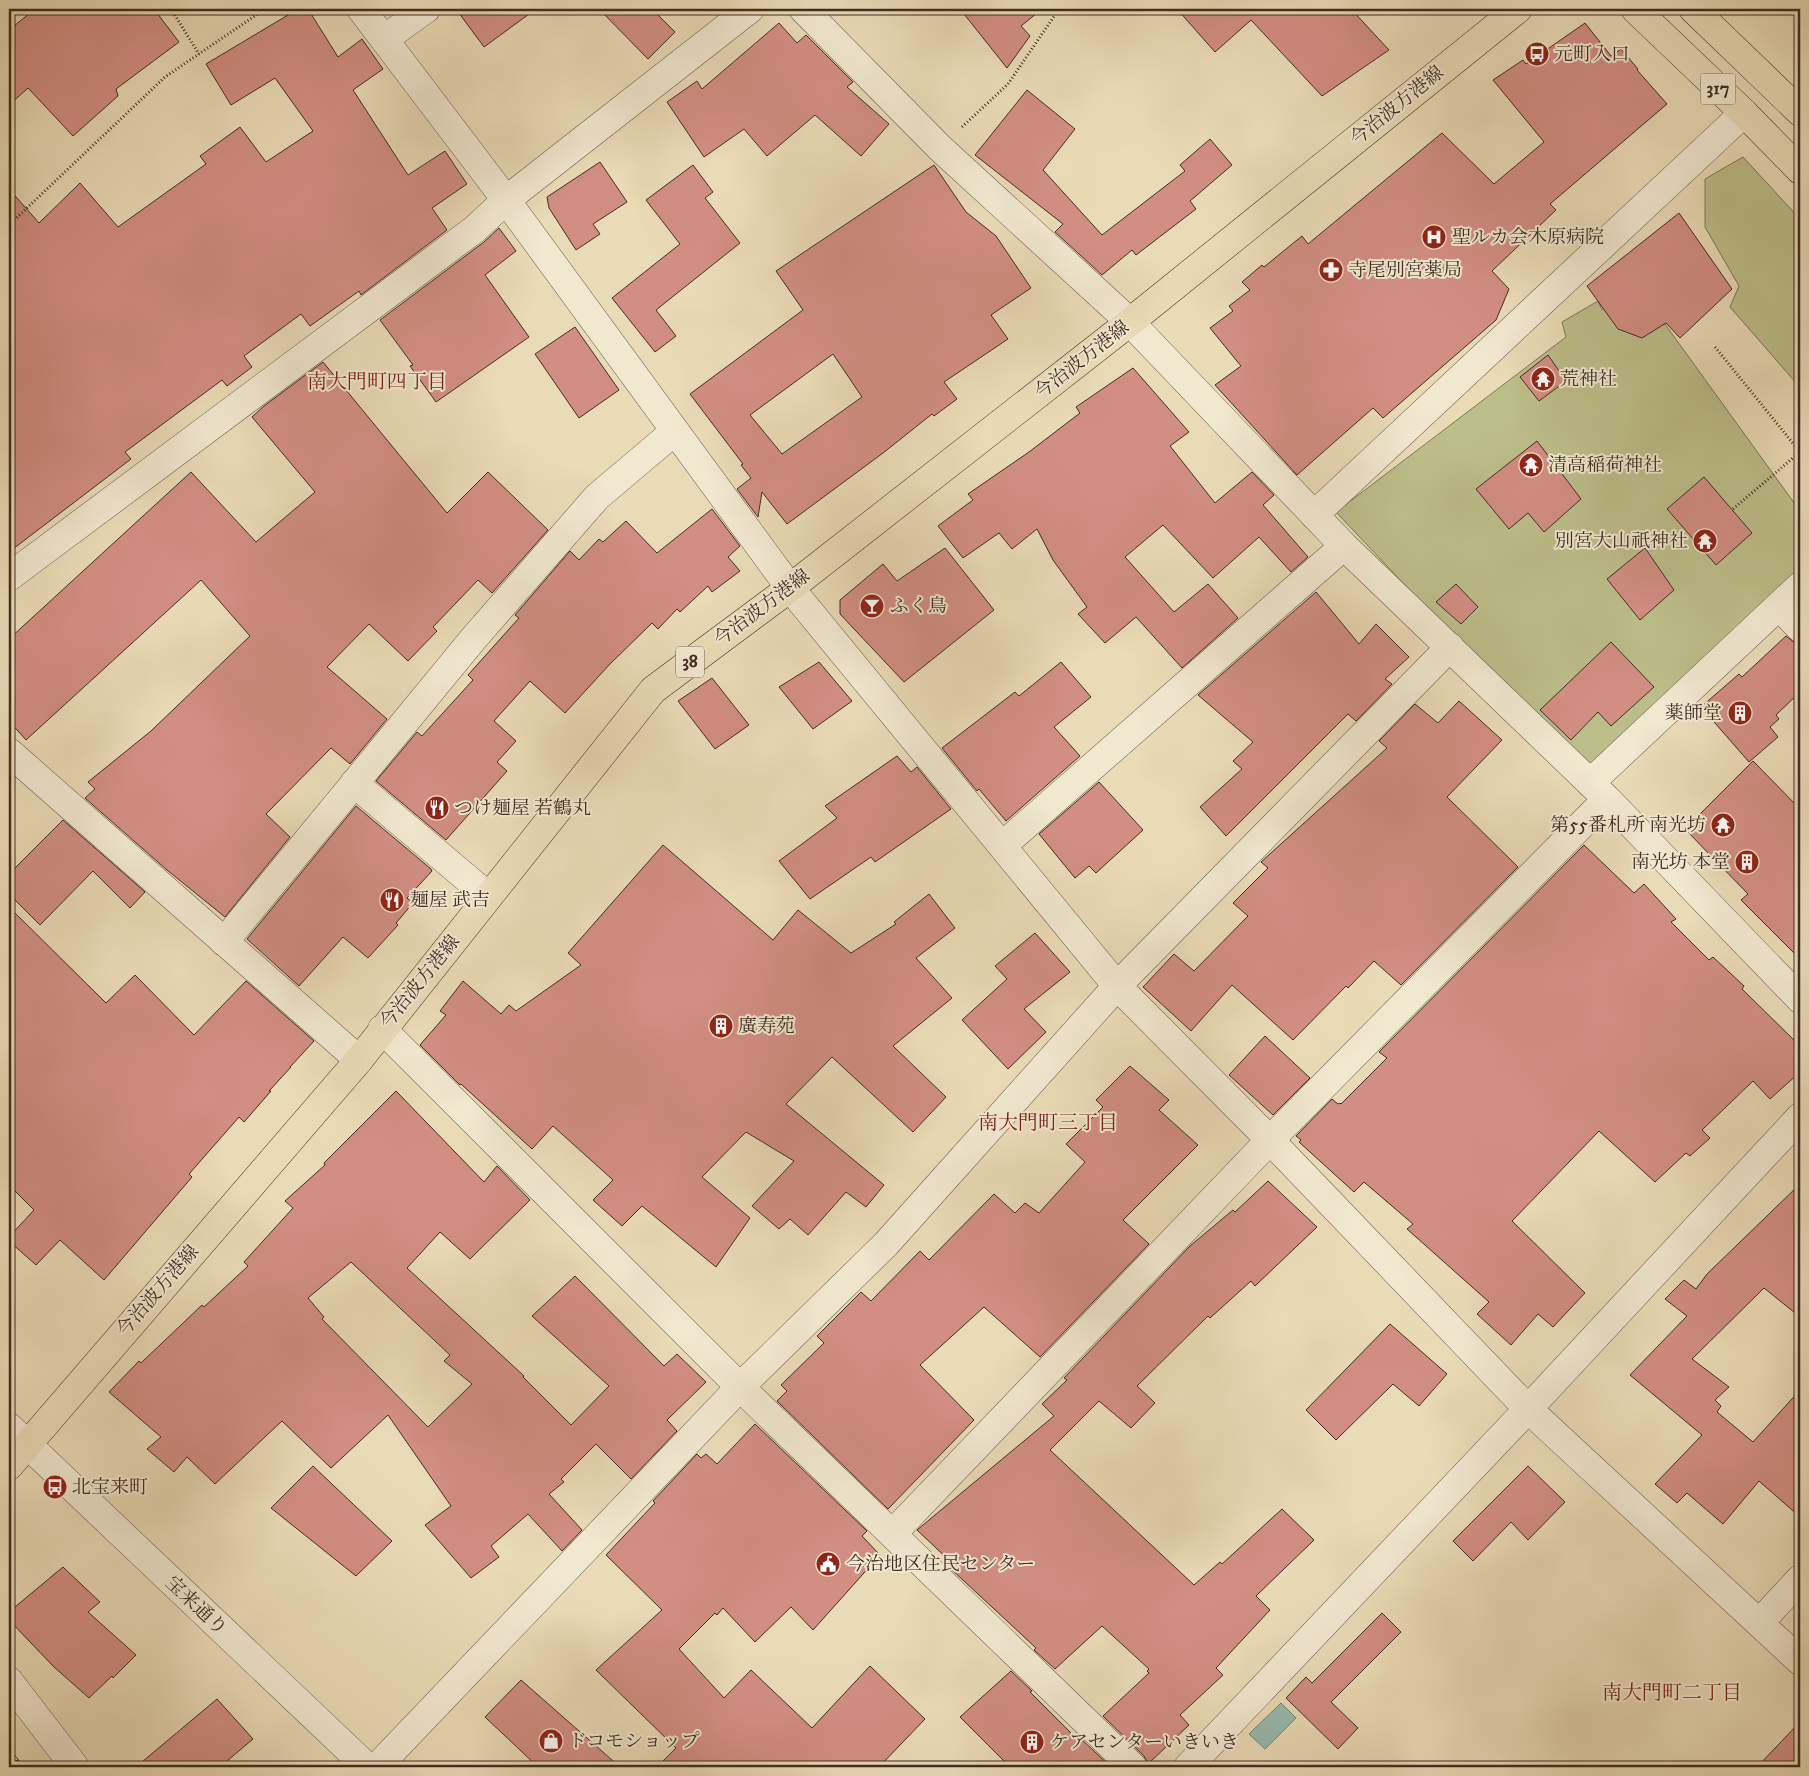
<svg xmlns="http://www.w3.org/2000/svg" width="1809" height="1776" font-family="'IM FELL DW Pica','Noto Serif JP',serif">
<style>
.green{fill:#bcbe8a;stroke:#7e7658}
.water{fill:#98bbb0;stroke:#758278}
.building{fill:#d28e83;stroke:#402d25;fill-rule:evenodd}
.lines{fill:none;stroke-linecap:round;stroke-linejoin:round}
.minor-casing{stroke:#6a584a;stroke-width:29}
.tertiary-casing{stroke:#6a584a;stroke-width:29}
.primary-casing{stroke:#402d25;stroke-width:29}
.trunk-casing{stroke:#402d25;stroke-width:29}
.path{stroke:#402d25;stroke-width:3;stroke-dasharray:1 2.5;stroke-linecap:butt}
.minor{stroke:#f1e8d0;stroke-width:28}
.tertiary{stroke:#f1e8d0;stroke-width:28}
.primary{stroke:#eadbb7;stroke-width:28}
.trunk{stroke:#eadbb7;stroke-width:28}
.rail-casing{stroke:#402d25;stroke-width:5.5}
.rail{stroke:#f1e8d0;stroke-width:4;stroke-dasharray:11;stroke-linecap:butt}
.labels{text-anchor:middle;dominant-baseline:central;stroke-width:4;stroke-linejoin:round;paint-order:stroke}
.shield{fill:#f1e8d0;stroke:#756558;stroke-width:1}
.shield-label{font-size:18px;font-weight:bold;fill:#402d25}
.poi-label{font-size:19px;fill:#402d25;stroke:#f1e8d0;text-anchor:start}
.street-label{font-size:19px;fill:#402d25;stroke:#f1e8d0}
.neighbourhood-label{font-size:20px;fill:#7a1f14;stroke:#f1e8d0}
</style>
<rect width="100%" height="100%" fill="#eadbb7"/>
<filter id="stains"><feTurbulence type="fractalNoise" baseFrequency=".004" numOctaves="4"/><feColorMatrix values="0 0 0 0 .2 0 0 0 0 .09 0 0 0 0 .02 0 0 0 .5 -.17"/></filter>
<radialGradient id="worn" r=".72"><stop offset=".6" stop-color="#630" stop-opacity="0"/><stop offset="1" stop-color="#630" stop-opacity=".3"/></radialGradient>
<path class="green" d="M1743 157 1800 219V384H1797L1730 307 1739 286 1705 227V179Z
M1636 284 1800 511V568L1583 774 1336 512 1566 337 1562 322 1598 301 1602 310Z"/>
<path class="water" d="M1281 1703 1296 1718 1265 1749 1249 1734Z"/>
<path class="building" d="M35 9H154L179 42 116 89 118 96 73 136 28 88 9 105V30Z
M298 9H308L338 57 362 39 383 69 353 90 408 175 445 151 467 184 432 208 447 230 361 295 359 291 310 326 301 314 244 356 252 367 227 386 222 380 125 452 131 459 9 552V189L39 223 80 183 118 227 206 164 200 156 240 127 266 162 313 131 275 78 231 105 206 64Z
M456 9H536L484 47Z
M599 9H652L675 32 648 59Z
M960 9H1042L1021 26 1030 36 1007 68Z
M1177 9H1351L1389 50 1322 96 1251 20 1215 52Z
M779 23 797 43 806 35 853 82 847 87 889 124 861 156 815 115 767 156 744 129 704 157 667 102 697 81 702 89Z
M1585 23 1611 56 1621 49 1638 69 1637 70 1667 104 1550 204 1556 210 1492 271 1509 289 1496 320 1383 418 1373 408 1297 475 1215 385 1241 366 1210 328 1233 311 1229 306 1250 290 1242 282 1262 265 1264 267 1302 236 1308 244 1442 133 1494 184 1544 142 1493 80 1523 60 1526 64Z
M1027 90 1075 129 1043 170 1102 235 1185 171 1180 165 1210 139 1232 165 1190 201 1196 209 1136 255 1132 250 1102 275 1055 232 1063 224 975 155Z
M600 162 627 202 593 224 600 234 576 250 549 208 547 197Z
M693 165 713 192 705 198 740 243 656 310 676 336 655 352 612 298 680 244 646 200Z
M934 165 966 212 996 236 1031 288 991 315 1008 339 944 382 957 399 934 416 932 414 883 453 787 524 762 492 758 517 737 489 751 478 741 465 743 464 690 394 803 310 776 271ZM833 354 862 397 782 454 750 415Z
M1679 213 1732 289 1680 338 1666 323 1642 338 1618 329 1587 286Z
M499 228 516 251 485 275 529 337 436 402 410 366 413 365 380 320 484 242Z
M575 327 619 390 579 418 535 354Z
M1548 355 1566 381 1539 401 1520 377Z
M323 362 447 513 488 472 548 530 492 593 478 580 433 627 437 631 408 661 369 624 327 667 387 719 350 764 331 748 266 814 290 837 225 917 167 870 85 798 95 789 88 782 151 731 250 636 201 580 26 740 9 721V639L191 472 256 542 315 492 252 417 264 406Z
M1133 368 1189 432 1170 446 1215 503 1252 472 1274 495 1263 505 1308 557 1291 572 1259 537 1213 578 1163 525 1125 557 1174 612 1208 584 1238 618 1182 668 1136 617 1105 643 1078 614 1087 607 1053 560 1037 529 1012 549 999 533 963 558 938 526 973 500 968 494 1029 452 1080 413 1076 407Z
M1537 441 1581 499 1544 532 1528 513 1509 529 1476 489Z
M1704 477 1752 533 1716 565 1667 509Z
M712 509 740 546 728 557 740 571 712 592 708 586 680 612 677 609 658 629 652 623 610 664 565 713 530 681 494 721 516 741 497 762 507 771 446 840 376 781 417 732 422 736 473 680 468 675 519 618 515 615 570 551 579 560 599 539 603 542 626 521 657 553Z
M945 548 994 610 904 682 840 614V600L883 564 897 581Z
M1645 548 1674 590 1640 620 1607 579Z
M1456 584 1478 607 1461 624 1436 602Z
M1316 592 1359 644 1376 624 1409 657 1385 679 1392 684 1356 721 1348 714 1226 836 1200 807 1242 769 1233 761 1253 742 1198 695Z
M1786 636 1795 643H1800V692L1776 715 1779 719 1770 727 1778 737 1749 762 1701 707 1739 674 1742 677Z
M1611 642 1654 687 1611 726 1598 712 1571 740 1540 710Z
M819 662 852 701 813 729 779 687Z
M1061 662 1091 697 1054 727 1080 756 1006 821 979 789 977 791 942 748 1015 692 1019 696Z
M712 678 749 725 715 749 678 701Z
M1459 701 1502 740 1447 797 1518 867 1401 985 1374 961 1348 988 1346 986 1293 1040 1232 985 1191 1031 1143 987 1174 954 1194 971 1248 916 1233 903 1268 868 1261 862 1387 748 1379 741 1415 704 1438 723Z
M897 756 911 772 917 767 951 809 875 862 871 857 810 899 779 861 837 818 825 806Z
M1753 761 1800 809V959L1741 900 1748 894 1685 829Z
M1099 782 1143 830 1096 873 1089 866 1075 878 1039 834Z
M356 806 431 869 432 871 407 898 413 903 396 923 398 925 368 958 343 937 299 986 247 939Z
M63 820 145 892 130 908 93 871 40 925 9 894V874Z
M663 845 773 940 798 910 851 953 896 924 894 922 929 894 955 928 916 958 952 998 893 1046 946 1097 913 1132 832 1057 786 1104 884 1185 866 1207 846 1192 808 1235 790 1219 779 1229 752 1206 794 1161 746 1132 702 1177 750 1218 716 1267 642 1206 622 1226 593 1200 613 1180 553 1126 532 1149 461 1084 460 1085 420 1045 446 1015 440 1011 463 981 501 1014 509 1005 516 1011 581 965 568 953Z
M1584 845 1634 893 1644 884 1676 919 1671 922 1709 960 1713 957 1744 986 1742 989 1800 1046V1072L1770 1099 1753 1081 1702 1130 1710 1138 1690 1156 1686 1153 1655 1182 1599 1131 1512 1221 1585 1293 1553 1327 1538 1314 1511 1345 1477 1314 1489 1302 1407 1229 1413 1224 1364 1182 1354 1192 1299 1142 1301 1140 1296 1136 1332 1099 1338 1104 1340 1103 1341 1104 1387 1058 1379 1052Z
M9 907 106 1003 135 975 194 1035 246 981 314 1041 290 1067H291L269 1091H271L244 1122 239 1117 189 1174 192 1177 104 1280 60 1240 36 1265 9 1241V1237L34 1210 9 1185Z
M1035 933 1070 972 1024 1009 1046 1032 1008 1069 962 1020 1007 979 995 966Z
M1265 1036 1310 1078 1273 1115 1229 1075Z
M1130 1066 1169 1100 1159 1110 1198 1145 1123 1220 1149 1244 1040 1357 984 1307 920 1365 974 1420 888 1509 777 1401 787 1391 781 1385 824 1343 817 1336 861 1292 871 1301 920 1251 929 1260 994 1194 1015 1213 1025 1203 1039 1213 1085 1162 1066 1144 1103 1107 1096 1100Z
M396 1091 484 1182 497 1166 530 1200 470 1259 440 1232 407 1268 524 1376 523 1377 571 1425 609 1386 532 1316 575 1276 664 1366 677 1354 706 1382 667 1420 677 1431 631 1479 596 1444 561 1479 564 1482 549 1494 582 1530 562 1551 528 1514 491 1546 499 1557 471 1578 425 1525 451 1506 388 1415 331 1468 282 1421 215 1484 187 1457 174 1472 147 1449 161 1437 109 1392 139 1361 141 1363 202 1305 204 1307 248 1266 244 1262 293 1208 285 1201 325 1165 324 1163ZM351 1262 450 1355 444 1361 472 1384 428 1427 322 1319 324 1317 308 1298Z
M1268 1181 1317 1227 1255 1286 1251 1281 1210 1318 1208 1316 1137 1386 1155 1403 1131 1428 1099 1401 1050 1450 1194 1585 1220 1562 1222 1564 1282 1509 1314 1540 1256 1596 1270 1610 1216 1668 1223 1675 1180 1715 1189 1725 1148 1764 1144 1756 1103 1716 1149 1673 1147 1671 1149 1669 1102 1626 1055 1669 1034 1650 1036 1648 950 1568 953 1564 917 1530 1054 1416 1042 1404 1067 1380 1064 1378 1190 1246 1233 1210 1235 1212Z
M1800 1184V1317L1764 1288 1692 1359 1729 1387 1715 1400 1721 1406 1717 1412 1753 1442 1800 1390V1517L1759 1481 1723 1524 1687 1493 1677 1503 1655 1484 1702 1435 1630 1375 1687 1316 1665 1299 1684 1280 1696 1289 1707 1274Z
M1390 1324 1447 1374 1419 1406 1393 1384 1336 1440 1306 1410Z
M755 1424 867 1531 862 1536 880 1555 813 1630 791 1607 755 1642 723 1608 717 1615 715 1613 679 1649 724 1698 751 1670 812 1728 870 1666 925 1719 879 1767H657L676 1748 596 1670 662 1610 606 1555 655 1503 653 1501 697 1454 701 1458 706 1454 717 1464Z
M313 1466 392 1541 356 1576 271 1508Z
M1528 1466 1565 1502 1528 1540 1511 1522 1473 1561 1453 1541Z
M63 1567 100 1602 88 1612 136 1655 113 1678 112 1676 89 1698 53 1666 9 1620V1612Z
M1382 1613 1401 1632 1331 1702 1358 1728 1338 1749 1286 1698 1306 1677 1312 1683Z
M1011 1671 1032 1691 1030 1692 1078 1740 1080 1738 1111 1767H1010L960 1717Z
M521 1680 620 1767H538L485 1717Z
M217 1699 253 1739 220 1767H136Z
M1800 1722V1767H1757Z"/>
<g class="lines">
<defs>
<path id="minor" d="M361 9 506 200 790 588 1117 986 1270 1140 1528 1409 1800 1661
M803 9 940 148 1130 322 1344 546 1607 799 1800 999
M384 39 426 9
M1314 515 1744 113
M9 577 475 229 506 200 750 9
M1779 606 1800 628
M9 752 359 1060
M354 783 488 896
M1590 783 1800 586
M1002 846 1344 546
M224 942 474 638 597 497 675 431
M382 1029 740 1387 1133 1767
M893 1533 1270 1140 1607 799
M1759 1623 1800 1579
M9 1681 75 1767
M377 1767 740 1387 886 1244 1117 986 1450 647
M1188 1767 1528 1409 1800 1117"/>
<path id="tertiary" d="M9 1427 367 1767"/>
<path id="primary" d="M9 1466 359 1060 653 690 790 588 1130 322 1518 9"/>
<path id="trunk" d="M1635 9 1744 113 1800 170
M1693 9 1800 112"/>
</defs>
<use href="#minor" class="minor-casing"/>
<use href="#tertiary" class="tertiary-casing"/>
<use href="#primary" class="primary-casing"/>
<use href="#trunk" class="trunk-casing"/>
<path class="path" d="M171 9 199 54
M9 16 18 9
M962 127 1008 84 1059 9
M9 225 165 77 265 9
M1715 347 1800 452
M1733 509 1800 452"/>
<use href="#minor" class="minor"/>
<use href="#tertiary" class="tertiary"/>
<use href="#primary" class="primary"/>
<use href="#trunk" class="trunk"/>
<defs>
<path id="rail" d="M9 1752 21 1767"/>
</defs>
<use href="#rail" class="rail-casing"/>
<use href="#rail" class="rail"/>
</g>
<defs>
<symbol id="bus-disc" viewBox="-11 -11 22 22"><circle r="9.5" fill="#8f2418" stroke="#f1e8d0"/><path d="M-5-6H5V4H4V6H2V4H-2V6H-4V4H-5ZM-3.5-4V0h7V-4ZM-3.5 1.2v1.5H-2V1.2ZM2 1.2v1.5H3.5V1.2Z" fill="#fff"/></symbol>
<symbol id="hospital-disc" viewBox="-11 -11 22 22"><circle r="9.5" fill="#8f2418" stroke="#f1e8d0"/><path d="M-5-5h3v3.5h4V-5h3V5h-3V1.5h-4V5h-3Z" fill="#fff"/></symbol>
<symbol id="pharmacy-disc" viewBox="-11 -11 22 22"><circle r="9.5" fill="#8f2418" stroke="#f1e8d0"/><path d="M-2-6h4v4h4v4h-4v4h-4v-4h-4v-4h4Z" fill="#fff"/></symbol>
<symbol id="temple-disc" viewBox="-11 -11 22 22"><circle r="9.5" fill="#8f2418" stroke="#f1e8d0"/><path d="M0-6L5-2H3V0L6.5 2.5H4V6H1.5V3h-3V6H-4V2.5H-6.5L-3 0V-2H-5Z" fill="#fff"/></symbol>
<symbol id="bar-disc" viewBox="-11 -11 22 22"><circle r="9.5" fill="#8f2418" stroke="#f1e8d0"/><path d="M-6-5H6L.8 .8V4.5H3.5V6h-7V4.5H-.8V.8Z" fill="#fff"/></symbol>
<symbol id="building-disc" viewBox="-11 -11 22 22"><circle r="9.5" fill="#8f2418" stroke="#f1e8d0"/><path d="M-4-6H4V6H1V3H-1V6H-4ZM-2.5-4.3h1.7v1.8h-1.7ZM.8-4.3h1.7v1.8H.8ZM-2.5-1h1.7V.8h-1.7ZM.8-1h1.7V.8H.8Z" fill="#fff"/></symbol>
<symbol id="restaurant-disc" viewBox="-11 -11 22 22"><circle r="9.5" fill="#8f2418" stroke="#f1e8d0"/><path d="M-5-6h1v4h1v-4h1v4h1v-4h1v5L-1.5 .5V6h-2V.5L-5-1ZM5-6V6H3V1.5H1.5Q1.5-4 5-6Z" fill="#fff"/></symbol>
<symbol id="civic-disc" viewBox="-11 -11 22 22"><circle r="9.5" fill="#8f2418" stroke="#f1e8d0"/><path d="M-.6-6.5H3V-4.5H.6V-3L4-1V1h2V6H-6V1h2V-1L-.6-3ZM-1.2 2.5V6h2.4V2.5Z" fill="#fff"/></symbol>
<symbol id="shop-disc" viewBox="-11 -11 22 22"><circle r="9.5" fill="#8f2418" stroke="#f1e8d0"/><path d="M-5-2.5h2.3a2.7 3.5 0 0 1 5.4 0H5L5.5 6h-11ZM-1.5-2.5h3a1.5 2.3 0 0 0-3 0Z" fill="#fff"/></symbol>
</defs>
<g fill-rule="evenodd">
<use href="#bus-disc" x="1523" y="40" width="28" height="28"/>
<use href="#hospital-disc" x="1420" y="223" width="28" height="28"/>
<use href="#pharmacy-disc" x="1317" y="256" width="28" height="28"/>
<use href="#temple-disc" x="1529" y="365" width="28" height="28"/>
<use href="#temple-disc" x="1517" y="451" width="28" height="28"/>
<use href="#temple-disc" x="1691" y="527" width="28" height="28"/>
<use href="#bar-disc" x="858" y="592" width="28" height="28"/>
<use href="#building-disc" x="1726" y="699" width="28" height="28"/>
<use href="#restaurant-disc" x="423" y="794" width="28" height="28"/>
<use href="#temple-disc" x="1709" y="811" width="28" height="28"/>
<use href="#building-disc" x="1733" y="848" width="28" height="28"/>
<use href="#restaurant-disc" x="378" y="886" width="28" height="28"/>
<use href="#building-disc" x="707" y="1012" width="28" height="28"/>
<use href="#bus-disc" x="41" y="1473" width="28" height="28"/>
<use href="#civic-disc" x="814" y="1550" width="28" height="28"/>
<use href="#shop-disc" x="537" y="1727" width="28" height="28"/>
<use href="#building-disc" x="1018" y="1728" width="28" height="28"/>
</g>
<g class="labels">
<g class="shield">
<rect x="1700.5" y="73.5" width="35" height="31" rx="4"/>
<rect x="676" y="646.5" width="28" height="31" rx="4"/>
</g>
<g class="shield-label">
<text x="1718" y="89">317</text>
<text x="690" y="662">38</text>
</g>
<g class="poi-label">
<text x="1554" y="54">元町入口</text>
<text x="1452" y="237">聖ルカ会木原病院</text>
<text x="1348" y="270">寺尾別宮薬局</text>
<text x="1560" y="379">荒神社</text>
<text x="1548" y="465">清高稲荷神社</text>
<text x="1688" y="541" text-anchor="end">別宮大山祇神社</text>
<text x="890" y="606">ふく鳥</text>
<text x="1722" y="713" text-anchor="end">薬師堂</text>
<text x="454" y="808">つけ麺屋 若鶴丸</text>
<text x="1706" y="825" text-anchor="end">第55番札所 南光坊</text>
<text x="1730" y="862" text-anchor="end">南光坊 本堂</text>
<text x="410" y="900">麺屋 武吉</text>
<text x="738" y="1026">廣寿苑</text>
<text x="72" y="1487">北宝来町</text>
<text x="846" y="1564">今治地区住民センター</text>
<text x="568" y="1741">ドコモショップ</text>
<text x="1050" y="1742">ケアセンターいきいき</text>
</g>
<g class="street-label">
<text transform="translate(1397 106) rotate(-39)">今治波方港線</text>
<text transform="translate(1082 360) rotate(-38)">今治波方港線</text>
<text transform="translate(762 608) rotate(-37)">今治波方港線</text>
<text transform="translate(420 982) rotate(-51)">今治波方港線</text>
<text transform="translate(158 1291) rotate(-49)">今治波方港線</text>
<text transform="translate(196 1606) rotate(43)">宝来通り</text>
</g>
<g class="neighbourhood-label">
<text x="377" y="382">南大門町四丁目</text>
<text x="1048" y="1123">南大門町三丁目</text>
<text x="1672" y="1693">南大門町二丁目</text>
</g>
</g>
<rect width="1809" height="1776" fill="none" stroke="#eadbb7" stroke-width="30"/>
<rect x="10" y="10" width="1789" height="1756" fill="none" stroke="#402d25" stroke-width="2.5"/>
<rect x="15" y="15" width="1779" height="1746" fill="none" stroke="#402d25"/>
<rect width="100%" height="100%" filter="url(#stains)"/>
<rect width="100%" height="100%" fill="url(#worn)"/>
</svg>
